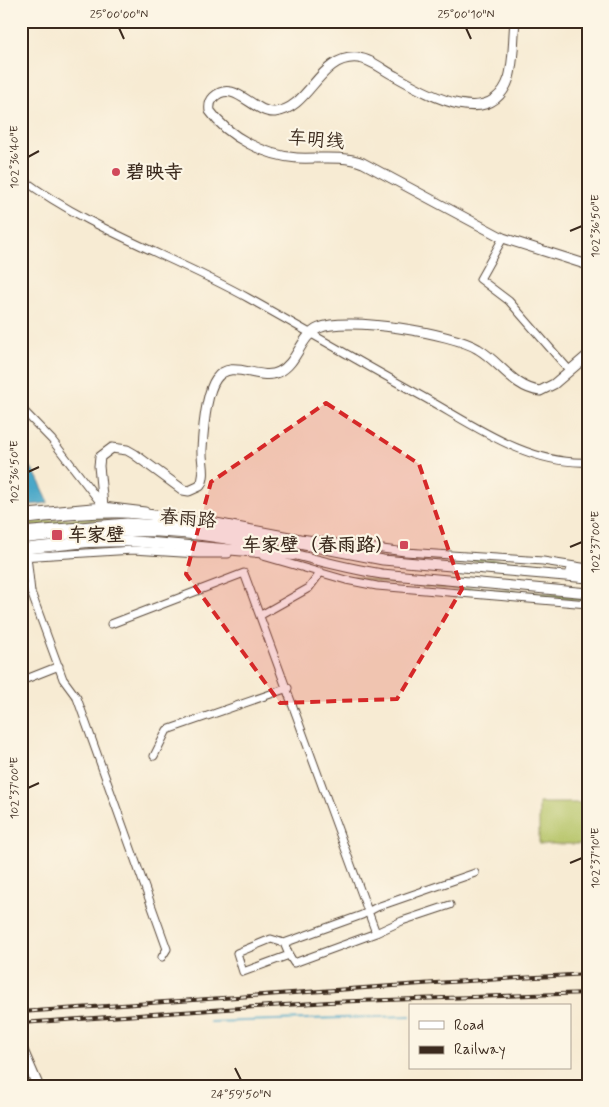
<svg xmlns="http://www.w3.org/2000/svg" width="609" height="1107" font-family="Mynerve,'LXGW WenKai TC',sans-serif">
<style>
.green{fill:#b4c365;stroke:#787642}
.forest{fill:#8fa95a;stroke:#656a3c}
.water{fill:#49a7c8;stroke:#426873}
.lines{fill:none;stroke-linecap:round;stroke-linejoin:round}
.stream{stroke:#49a7c8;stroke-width:2}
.minor-casing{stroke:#574739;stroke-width:9}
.major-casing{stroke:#574739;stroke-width:11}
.highway-casing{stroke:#574739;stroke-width:12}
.minor{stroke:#fff;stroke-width:7}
.major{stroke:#fff;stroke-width:9}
.highway{stroke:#fff;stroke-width:10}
.rail-casing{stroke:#3b2a1e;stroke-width:4}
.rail{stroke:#fcf5e5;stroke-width:2;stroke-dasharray:5.5;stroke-linecap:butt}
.marked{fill:#d62828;fill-opacity:0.2;stroke:#d62828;stroke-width:4;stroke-dasharray:10 6;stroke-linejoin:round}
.ticks{fill:none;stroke:#3b2a1e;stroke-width:2}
.poi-dot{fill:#d1495b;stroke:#fcf5e5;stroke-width:2}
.labels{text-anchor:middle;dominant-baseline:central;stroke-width:4.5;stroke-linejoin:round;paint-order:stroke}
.street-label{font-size:19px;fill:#3b2a1e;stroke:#fcf5e5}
.poi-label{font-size:19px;font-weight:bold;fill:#3b2a1e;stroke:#fcf5e5;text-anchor:start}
.neatline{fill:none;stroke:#3b2a1e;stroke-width:2}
.ticks-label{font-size:12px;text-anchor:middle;fill:#3b2a1e}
</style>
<rect width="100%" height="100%" fill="#fcf5e5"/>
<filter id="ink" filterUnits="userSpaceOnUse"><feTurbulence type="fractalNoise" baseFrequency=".02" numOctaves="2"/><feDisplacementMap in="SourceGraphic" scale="10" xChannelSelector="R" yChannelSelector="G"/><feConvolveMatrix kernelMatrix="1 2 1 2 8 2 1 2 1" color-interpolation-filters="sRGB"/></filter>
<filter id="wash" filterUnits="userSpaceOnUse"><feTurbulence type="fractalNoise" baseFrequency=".0096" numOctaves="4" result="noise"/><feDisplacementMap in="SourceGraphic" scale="20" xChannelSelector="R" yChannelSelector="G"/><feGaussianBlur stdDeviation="1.12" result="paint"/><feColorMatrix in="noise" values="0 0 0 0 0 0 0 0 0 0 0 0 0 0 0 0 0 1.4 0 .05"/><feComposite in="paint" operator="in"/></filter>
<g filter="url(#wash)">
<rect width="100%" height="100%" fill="#f7ebd3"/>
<path class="green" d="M87 517 114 518 21 528V523Z
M539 803H588V844H539Z"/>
<path class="forest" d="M355 549 545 564V565L418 558Z
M354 576C431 589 510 587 588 598V602C510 590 430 592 353 578Z"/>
<path class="water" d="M21 443 25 452 22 455C30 463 46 492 48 503L21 506Z"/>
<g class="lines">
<path class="stream" d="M210 1022 410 1016"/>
</g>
</g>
<g filter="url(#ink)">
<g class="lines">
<defs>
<path id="minor" d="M21 178C90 230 173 256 248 298 307 331 365 365 425 398 475 426 528 465 588 462
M503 238 480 279 509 301 570 371
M21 408 52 440 103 506
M27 513 103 506 145 511
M187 520 216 522 300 538 405 552 543 561 588 568
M27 556 31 592 63 679 77 698 167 949 162 957
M263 556 346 580 377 586 588 604
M21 557 133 550 198 554H228
M261 615 309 588 321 572
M111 624 244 573 376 933 294 963 289 955 243 972 237 953 271 939 284 943 289 955
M21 681 59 666
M154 756 167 730 288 688
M376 933 402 921 450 905
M284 943 362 915 377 907 475 873"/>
<path id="major" d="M515 21C513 39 514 61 509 78 491 132 426 93 395 76 383 70 371 59 358 58 319 54 310 109 275 112 254 114 234 78 214 97 210 101 209 105 210 111 228 137 266 156 297 158 319 159 342 155 363 163L503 238 588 265
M103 506 99 466 100 457 112 448 127 450 134 454 183 490 189 491 200 486C207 474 201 462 202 449 203 432 206 393 216 379 231 357 259 382 279 372 298 363 300 336 319 328 346 316 453 333 478 349 499 361 514 388 540 391L554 384 588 355
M21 532 127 523 200 527 246 534 383 560 588 578
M21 539C90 531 158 527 226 539 279 548 329 566 382 574L588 593
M571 571 588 570"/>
<path id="highway" d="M21 519C81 513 142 505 200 527
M21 549 88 542 130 541 293 555
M21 1047 38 1086
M21 1078 24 1086"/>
</defs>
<use href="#minor" class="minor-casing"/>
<use href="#major" class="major-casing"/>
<use href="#highway" class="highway-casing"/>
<use href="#minor" class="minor"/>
<use href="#major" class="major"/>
<use href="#highway" class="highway"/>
<defs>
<path id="rail" d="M21 1012 450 982 588 974
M21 1023 329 1002 588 993"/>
</defs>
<use href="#rail" class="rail-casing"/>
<use href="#rail" class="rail"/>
</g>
</g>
<path class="marked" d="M326 403 419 464 462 589 397 699 280 703 186 574 211 482Z"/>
<path class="ticks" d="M119 28 124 39M466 28 471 39M28 157 39 151M570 231 582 226M28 472 39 467M570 547 582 542M28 788 39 783M570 863 582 858M235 1068 241 1080"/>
<g class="poi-dot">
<circle cx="116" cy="172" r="5"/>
<rect x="51" y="529" width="12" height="12" rx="2.5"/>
<rect x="399" y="540" width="10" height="10" rx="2.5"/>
</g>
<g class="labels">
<g class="street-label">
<text transform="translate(316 140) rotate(5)">车明线</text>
<text transform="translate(188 519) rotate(5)">春雨路</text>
</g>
<g class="poi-label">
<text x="126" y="172">碧映寺</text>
<text x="68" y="535">车家壁</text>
<text x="394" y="545" text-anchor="end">车家壁（春雨路）</text>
</g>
</g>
<rect width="609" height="1107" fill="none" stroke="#fcf5e5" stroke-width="55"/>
<rect x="409" y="1004" width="162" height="65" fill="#fcf5e5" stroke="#afa495"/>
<rect x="419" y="1021" width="25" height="8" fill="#ffffff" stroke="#afa495"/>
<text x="454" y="1030" font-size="15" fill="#3b2a1e">Road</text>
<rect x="419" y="1046" width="25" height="8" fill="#3b2a1e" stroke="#afa495"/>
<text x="454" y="1054" font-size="15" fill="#3b2a1e">Railway</text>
<rect x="28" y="28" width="554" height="1052" class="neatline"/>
<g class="ticks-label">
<text x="119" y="18">25°00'00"N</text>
<text x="466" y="18">25°00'10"N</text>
<text transform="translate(14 157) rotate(-90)" y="4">102°36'40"E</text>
<text transform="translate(595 226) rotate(-90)" y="4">102°36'50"E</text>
<text transform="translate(14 472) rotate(-90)" y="4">102°36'50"E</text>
<text transform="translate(595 542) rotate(-90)" y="4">102°37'00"E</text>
<text transform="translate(14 788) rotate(-90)" y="4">102°37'00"E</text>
<text transform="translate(595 858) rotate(-90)" y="4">102°37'10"E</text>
<text x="241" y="1098">24°59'50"N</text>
</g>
</svg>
